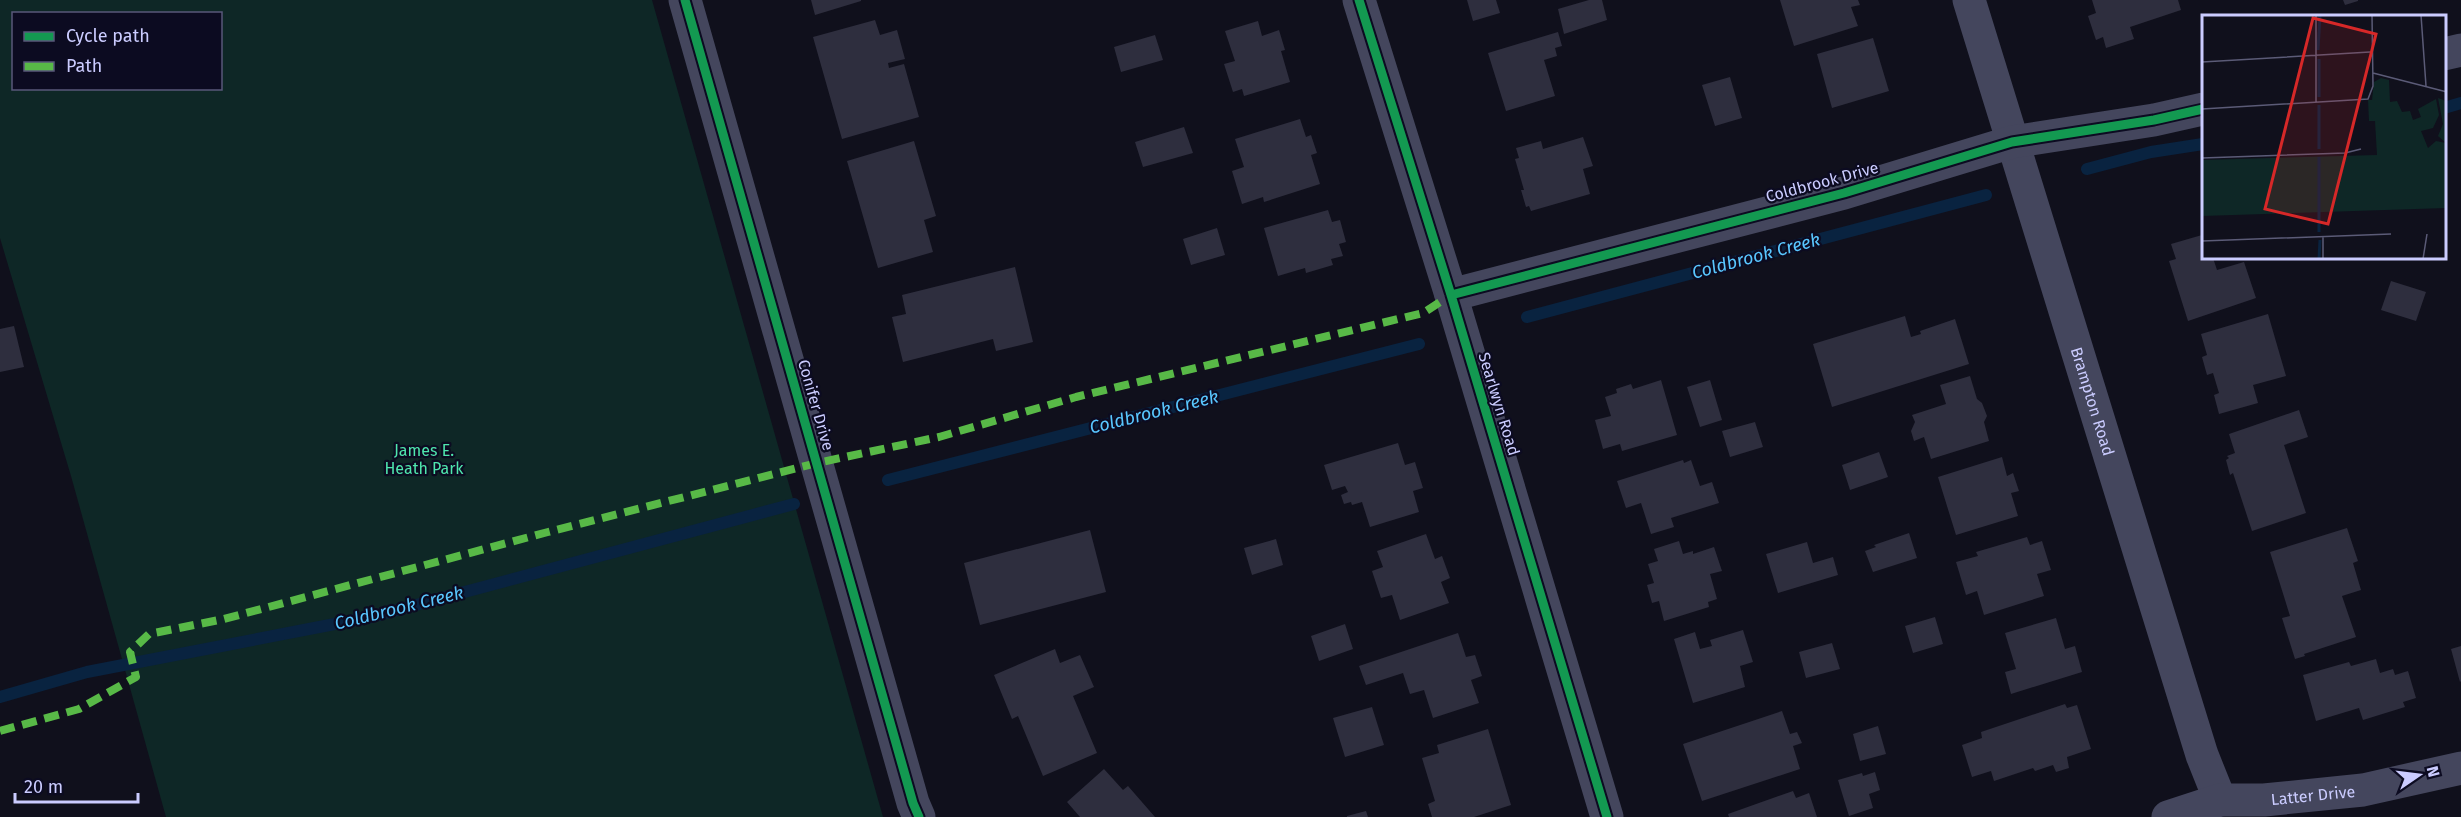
<svg xmlns="http://www.w3.org/2000/svg" width="2461" height="817" font-family="'Fira Sans',sans-serif">
<style>
.green{fill:#0e2726;fill-rule:evenodd}
.lines{fill:none;stroke-linecap:round;stroke-linejoin:round}
.stream{stroke:#092340;stroke-width:12}
.building{fill:#2e2e3e}
.minor{stroke:#44465d;stroke-width:33}
.quiet{stroke:#58b947;stroke-width:8;stroke-dasharray:15 8;stroke-linecap:butt}
.cycleway-casing{stroke:#0c0b21;stroke-width:13}
.cycleway{stroke:#139951;stroke-width:9}
.labels{text-anchor:middle;dominant-baseline:central;stroke-width:4.5;stroke-linejoin:round;paint-order:stroke}
.street-label{font-size:16px;fill:#cbccff;stroke:#0c0b21}
.park-label{font-size:16px;fill:#4fe7ae;stroke:#0c0b21}
.water-label{font-size:18px;font-style:italic;fill:#59c7ff;stroke:#0c0b21}
.inset-river{fill:none;stroke:#092340;stroke-width:3}
.inset-road{fill:none;stroke:#5b5b77;stroke-width:1.5}
.view{fill:#d62828;fill-opacity:0.15;stroke:#d62828;stroke-width:3}
.inset-edge{fill:none;stroke:#cbccff;stroke-width:3}
</style>
<rect width="100%" height="100%" fill="#10101c"/>
<path class="green" d="M0 0H652L883 817H166L71 476 0 238ZM14 14H220V88H14Z"/>
<g class="lines">
<path class="stream" d="M2444 108 2461 103
M2087 169 2151 152 2203 144
M1527 317 1986 195
M888 480 1419 344
M0 697 87 672 371 617 794 504"/>
</g>
<path class="building" d="M811 0H861V1L815 15Z
M1467 0H1496L1500 13 1473 21Z
M1589 0H1602L1607 20 1564 34 1558 9Z
M1780 0H1858L1860 5 1851 7 1858 26 1794 46Z
M2092 0H2178L2181 10 2130 27 2134 39 2106 48 2103 37 2096 40 2088 16 2096 13Z
M2343 0H2358V1L2345 5Z
M875 20 880 35 897 30 905 59 888 63 889 68 904 64 919 117 842 139 813 37Z
M1258 21 1262 36 1279 30 1285 50 1281 51 1290 82 1244 96 1242 89 1233 92 1224 64 1235 61 1225 31Z
M1558 32 1562 46 1555 48 1557 56 1544 60 1555 96 1506 111 1488 53Z
M1155 35 1163 60 1121 72 1114 47Z
M1873 38 1889 91 1832 108 1817 54Z
M1730 77 1742 118 1715 126 1702 85Z
M1300 119 1306 137 1311 135 1317 153 1311 155 1320 184 1264 202 1263 197 1242 204 1232 171 1244 167 1235 139Z
M1184 127 1193 153 1143 167 1135 142Z
M1583 137 1593 166 1583 169 1590 194 1531 211 1529 206 1526 207 1521 190H1524L1515 159 1519 158 1516 148 1541 141 1543 149Z
M914 141 936 216 924 220 933 252 878 268 847 161Z
M1328 210 1332 222 1340 220 1346 242 1339 244 1343 256 1331 259 1333 265 1306 273 1305 268 1278 276 1264 228Z
M1217 228 1225 255 1191 265 1183 239Z
M2202 235 2203 258H2213L2217 270 2244 262 2256 298 2188 321 2169 261 2176 259 2171 244Z
M1015 267 1033 342 996 351 993 339 903 362 892 317 906 314 902 295Z
M2391 281 2426 292 2416 321 2381 310Z
M2268 314 2286 376 2253 385 2258 403 2219 414 2214 395 2219 393 2213 373 2207 375 2202 357 2207 355 2201 334Z
M1905 316 1911 337 1921 334 1920 331 1955 319 1969 364 1832 407 1813 344Z
M14 326 24 367 0 372V329Z
M1970 376 1977 399 1982 403 1987 416 1984 422 1989 441 1931 459 1924 437 1914 441 1911 431 1915 422 1912 415 1946 404 1940 385Z
M1661 380 1677 435 1622 451 1620 444 1603 449 1595 420 1611 416 1605 397 1617 393 1616 389 1631 384 1633 389Z
M1710 380 1722 420 1700 427 1687 387Z
M2299 410 2308 437 2284 445 2306 513 2252 531 2233 473 2230 475 2226 460 2229 458 2227 456 2235 453 2229 434Z
M1755 422 1763 447 1730 457 1722 431Z
M1398 443 1405 465 1415 462 1423 488 1413 491 1419 512 1370 527 1362 502 1352 505 1351 502 1344 504 1341 495 1348 492 1345 486 1332 490 1324 465Z
M1879 452 1888 477 1850 490 1842 465Z
M2002 457 2007 476 2013 473 2019 491 2011 493 2018 516 1956 535 1938 477Z
M1683 460 1684 463 1691 460 1700 486 1712 482 1719 503 1671 518 1674 527 1651 534 1641 503 1626 508 1617 481Z
M2347 528 2358 561 2353 563 2361 590 2342 596 2356 637 2304 654 2305 656 2295 659 2282 618 2290 616 2270 552Z
M1090 530 1106 592 980 625 964 563Z
M1909 533 1917 558 1873 572 1865 551 1876 547 1874 545Z
M1426 534 1435 559 1442 556 1450 578 1441 582 1449 603 1400 620 1392 595 1381 598 1372 571 1383 567 1377 551Z
M2027 537 2030 545 2042 541 2051 570 2037 574 2044 596 1984 615 1977 591 1966 595 1956 562 1978 556 1976 552Z
M1276 539 1283 565 1252 575 1244 548Z
M1679 541 1683 554 1693 551V554L1714 547 1722 571 1710 574 1717 599 1708 602 1709 607 1664 621 1659 601 1652 603 1647 585 1654 583 1648 564 1658 561 1654 549Z
M1807 542 1813 563 1833 557 1838 575 1778 593 1766 554Z
M1935 617 1943 644 1913 653 1905 626Z
M2056 618 2065 649 2075 646 2082 672 2011 694 2005 672 2016 669 2005 633Z
M1345 624 1353 649 1319 661 1311 636Z
M1743 630 1753 662 1740 666 1745 687 1693 703 1674 639 1695 632 1700 649 1712 646 1710 640Z
M1458 633 1466 657 1475 655 1482 676 1471 680 1479 703 1433 718 1424 690 1410 694 1403 673 1366 685 1359 666Z
M1832 643 1840 669 1806 678 1799 652Z
M2461 646V681L2460 682 2451 649Z
M1055 649 1060 663 1080 655 1094 687 1073 696 1097 753 1043 776 1018 716 1012 719 994 675Z
M2376 659 2380 673 2393 669 2395 675 2408 671 2416 698 2403 702 2405 707 2363 720 2359 708 2316 721 2303 675 2349 662 2351 666Z
M2065 704 2067 708 2077 705 2091 749 2067 757 2069 768 2056 772 2053 765 2035 771 2033 768 1994 781 1991 771 1972 777 1962 745 1982 738 1981 732Z
M1372 707 1384 745 1345 757 1333 718Z
M1782 711 1790 734 1797 732 1802 743 1793 746 1800 769 1702 801 1683 744Z
M1878 726 1886 754 1860 761 1853 734Z
M1488 729 1511 805 1474 817H1432L1428 804 1435 801 1422 758 1439 753 1437 745Z
M1104 769 1123 790 1128 786 1155 817H1080L1067 802Z
M1875 772 1880 790 1869 794 1873 808 1849 816 1838 780 1862 773 1863 776Z
M1793 791 1796 798 1809 793 1817 817H1729L1728 814Z
M1366 811 1368 817H1347V816Z"/>
<g class="lines">
<g class="minor">
<path d="M685 0 913 803 919 817"/>
<path d="M1359 0 1451 295 1607 817"/>
<path id="s1" d="M1969 0 2202 755 2220 800"/>
<path d="M2444 54 2461 50"/>
<path d="M1451 295 1844 193 2012 142 2154 120 2203 109"/>
<path id="s2" d="M2168 817 2220 800H2264L2363 790 2461 768"/>
</g>
<path class="quiet" d="M0 731 79 709 136 677 130 652 149 634 224 619 548 532 817 463 939 437 1076 397 1423 313 1451 295"/>
<defs>
<path id="cycleway" d="M685 0 913 803 919 817
M1359 0 1451 295 1607 817
M1451 295 1844 193 2012 142 2154 120 2203 109"/>
</defs>
<use href="#cycleway" class="cycleway-casing"/>
<use href="#cycleway" class="cycleway"/>
</g>
<g class="labels">
<g class="street-label">
<text transform="translate(1822 182) rotate(-15)">Coldbrook Drive</text>
<text stroke="none"><textPath href="#s1" startOffset="420">Brampton Road</textPath></text>
<text transform="translate(1499 404) rotate(73)">Searlwyn Road</text>
<text transform="translate(816 405) rotate(74)">Conifer Drive</text>
<text stroke="none"><textPath href="#s2" startOffset="148">Latter Drive</textPath></text>
</g>
<g class="park-label">
<text x="424" y="450">James E.<tspan x="424" dy="18">Heath Park</tspan></text>
</g>
<g class="water-label">
<text transform="translate(1756 256) rotate(-15)">Coldbrook Creek</text>
<text transform="translate(1154 412) rotate(-14)">Coldbrook Creek</text>
<text transform="translate(399 608) rotate(-14)">Coldbrook Creek</text>
</g>
</g>
<g transform="translate(2202 15)">
<rect width="244" height="244" fill="#10101c"/>
<path d="M179 63 187 65 188 87 195 86 200 97 208 96 211 105 219 102 216 94 234 84 237 100 231 113 219 116 226 133 234 126 244 128 236 121 241 109 236 83 244 86V193L0 201V145L175 140 173 106H167L166 85H170L172 67Z" fill="#0e2726"/>
<path class="inset-river" d="M116 35 118 0M117 44V82M117 90V134M117 142V217M117 244 118 225"/>
<path class="inset-road" d="M219 0 224 71M0 47 168 37M171 58 245 77M114 87V0M0 94 166 84 171 71 170 0M0 143 143 138 159 134M121 222V244M0 226 189 219M221 244 225 219"/>
<path class="view" d="M111 3 174 19 126 209 63 194Z"/>
<rect width="244" height="244" class="inset-edge"/>
</g>
<rect x="12" y="12" width="210" height="78" fill="#0c0b21" stroke="#58587a" stroke-width="1.5"/>
<rect x="24" y="32" width="30" height="9" fill="#139951" stroke="#58587a" stroke-width="1.5"/>
<text x="66" y="42" font-size="18" fill="#cbccff">Cycle path</text>
<rect x="24" y="62" width="30" height="9" fill="#58b947" stroke="#58587a" stroke-width="1.5"/>
<text x="66" y="72" font-size="18" fill="#cbccff">Path</text>
<g transform="translate(2419 775) rotate(76)" stroke="#0c0b21" stroke-width="4.5" paint-order="stroke">
<path d="M0-4.5L10 22L0 15L-10 22Z" fill="#cbccff"/>
<text y="-9" font-size="16" font-weight="bold" text-anchor="middle" fill="#cbccff">N</text>
</g>
<path d="M15 793v9h123v-9" fill="none" stroke="#cbccff" stroke-width="3"/>
<text x="24" y="793" font-size="18" fill="#cbccff" stroke="#0c0b21" stroke-width="4.5" paint-order="stroke">20 m</text>
</svg>
